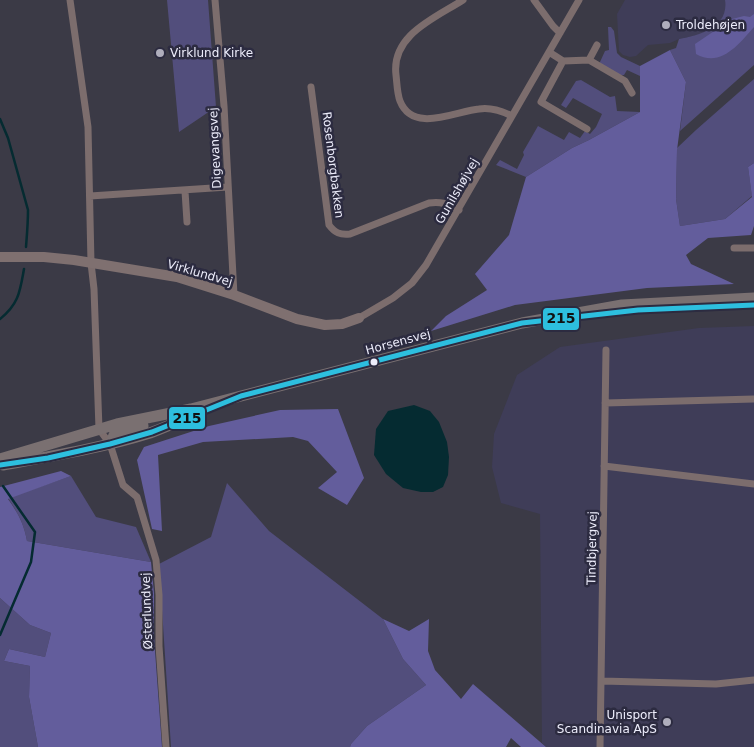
<svg xmlns="http://www.w3.org/2000/svg" width="754" height="747" font-family="'DejaVu Sans',sans-serif">
<style>
.built{fill:#3f3d58}
.green{fill:#524e7c}
.forest{fill:#635d9c}
.water{fill:#052b31}
.lines{fill:none;stroke-linecap:round;stroke-linejoin:round}
.stream{stroke:#052b31;stroke-width:2.5}
.street{stroke:#7c6d6d;stroke-width:7}
.secondary{stroke:#7f7070;stroke-width:10}
.primary{stroke:#7a7071;stroke-width:11}
.bus-1-casing{stroke:#2c2b40;stroke-width:9}
.bus-1{stroke:#2dbfdf;stroke-width:5}
.poi-dot{fill:#afaebc;stroke:#2c2b40;stroke-width:2}
.bus-dot{fill:#ededfb;stroke:#2c2b40;stroke-width:2}
.labels{text-anchor:middle;dominant-baseline:central;stroke-width:5;stroke-linejoin:round;paint-order:stroke}
.poi-label{font-size:12px;fill:#ededfb;stroke:#2c2b40;text-anchor:start}
.street-label{font-size:12px;fill:#ededfb;stroke:#2c2b40}
.line-badge{stroke:#2c2b40;stroke-width:2}
.pale-badge-label{font-size:14px;text-anchor:middle;font-weight:bold;fill:#111}
</style>
<rect width="100%" height="100%" fill="#3b3a46"/>
<path class="built" d="M625 0H725L726 12 721 20 709 30 699 35 679 39 670 43 648 45 636 56 630 57 623 55 619 51 617 14Z
M754 326V747H546L542 743 540 514 501 503 492 467 494 434 517 375 560 347 699 328Z"/>
<path class="green" d="M167 0H208L216 107 179 132Z
M725 0H754V65L680 131 686 82 670 50 676 48 679 39C700 35 729 27 725 0Z
M608 27H611L614 31 617 53 621 57 640 66V76L627 70 624 75H619L600 64V62L605 51 609 50Z
M754 79V163L748 167 752 196 725 219 680 226 676 199 677 148 696 130Z
M581 80 610 97 615 96 617 111 640 112 589 140 572 148 526 177 496 165 500 160 517 169 524 155 523 152 538 126 564 140 569 132 580 138 585 131 590 134 596 127 602 114 573 98 566 108 561 105 576 81Z
M71 476 96 517 136 527 151 562 27 541C24 524 18 513 8 498Z
M227 483 269 531 383 619 403 659 426 685 367 726 351 744 350 747H171L159 564 211 537Z
M0 598 30 625 51 633 45 657 9 649 4 661 30 666 29 697 38 747H0Z"/>
<path class="forest" d="M754 14V27C739 44 721 68 696 54L695 44 732 19 744 16 750 17Z
M670 50 686 82 677 150 676 199 680 226 725 219 752 197 748 167 754 163V226L751 235 708 238 686 255 691 264 734 284 647 288 515 305 431 331 446 316 487 290 475 274 509 235 526 177 572 148 589 140 640 112V66Z
M338 409 364 478 347 505 318 488 337 472 308 441 293 437 203 442 158 455 162 531 152 529 137 460 144 447 209 426 280 410Z
M61 471 71 476 8 499C18 513 24 524 27 541L151 562 154 593V637L162 747H38L29 697 30 666 4 661 9 649 45 657 51 633 30 625 0 598V487Z
M383 619 409 631 429 619 428 651 435 670 461 699 473 684 546 747H521L511 738 506 747H350L351 744 367 726 426 685 403 659Z"/>
<path class="water" d="M414 405 430 411 439 422 447 442 449 457 448 475 443 487 433 492H421L403 488 386 474 374 455 376 429 388 411Z"/>
<g class="lines">
<path class="stream" d="M0 119 8 138 28 210C28 223 27 234 26 247
M0 319C19 304 20 291 24 269
M0 635 31 562 35 532 3 486"/>
<path class="street" d="M70 0 88 127 91 263 94 289 99 429 110 444 123 485 137 497 156 560 159 595V646L166 747
M215 0 224 106 234 295
M463 0C435 18 391 35 396 75 397 83 397 93 400 101 413 134 456 111 479 109 491 107 502 111 512 116
M534 0 553 26 560 33
M549 52 563 61 589 60 597 45
M589 60 625 81 632 93
M563 61 541 102 587 129
M311 87 329 225C335 233 340 235 350 234L429 203C441 201 448 204 459 210
M185 191 187 222
M90 196 228 187
M734 248H754
M359 318 393 298 412 283 426 265 579 0
M605 403 754 399
M604 466 754 484
M602 681 716 684 754 680
M600 747 606 350"/>
<path class="secondary" d="M0 257H44L74 260 177 277 234 295 297 319 325 325 342 324 359 318"/>
<path class="primary" d="M111 443 114 435 143 426
M0 459 117 424 191 409 522 323 622 305 754 298
M3 465C52 456 102 448 150 433 166 427 182 420 197 413"/>
<defs>
<path id="bus-1" d="M0 465 48 458 110 444 152 432 241 396 522 323 638 310 754 305"/>
</defs>
<use href="#bus-1" class="bus-1-casing"/>
<use href="#bus-1" class="bus-1"/>
</g>
<g class="poi-dot">
<circle cx="666" cy="25" r="5"/>
<circle cx="160" cy="53" r="5"/>
<circle cx="667" cy="722" r="5"/>
</g>
<circle class="bus-dot" cx="374" cy="362" r="4.5"/>
<g class="labels">
<g class="poi-label">
<text x="676" y="25">Troldehøjen</text>
<text x="170" y="53">Virklund Kirke</text>
<text x="657" y="715" text-anchor="end">Unisport<tspan x="657" dy="14">Scandinavia ApS</tspan></text>
</g>
<g class="street-label">
<text transform="translate(215 148) rotate(-93)">Digevangsvej</text>
<text transform="translate(333 165) rotate(83)">Rosenborgbakken</text>
<text transform="translate(457 191) rotate(-60)">Gunilshøjvej</text>
<text transform="translate(200 273) rotate(16)">Virklundvej</text>
<text transform="translate(398 342) rotate(-15)">Horsensvej</text>
<text transform="translate(592 548) rotate(-89)">Tindbjergvej</text>
<text transform="translate(147 611) rotate(-92)">Østerlundvej</text>
</g>
</g>
<g class="line-badge">
<rect x="542" y="307" width="38" height="24" rx="5" fill="#2dbfdf"/>
<rect x="168" y="406" width="38" height="24" rx="5" fill="#2dbfdf"/>
</g>
<g class="pale-badge-label">
<text x="561" y="323">215</text>
<text x="187" y="423">215</text>
</g>
</svg>
